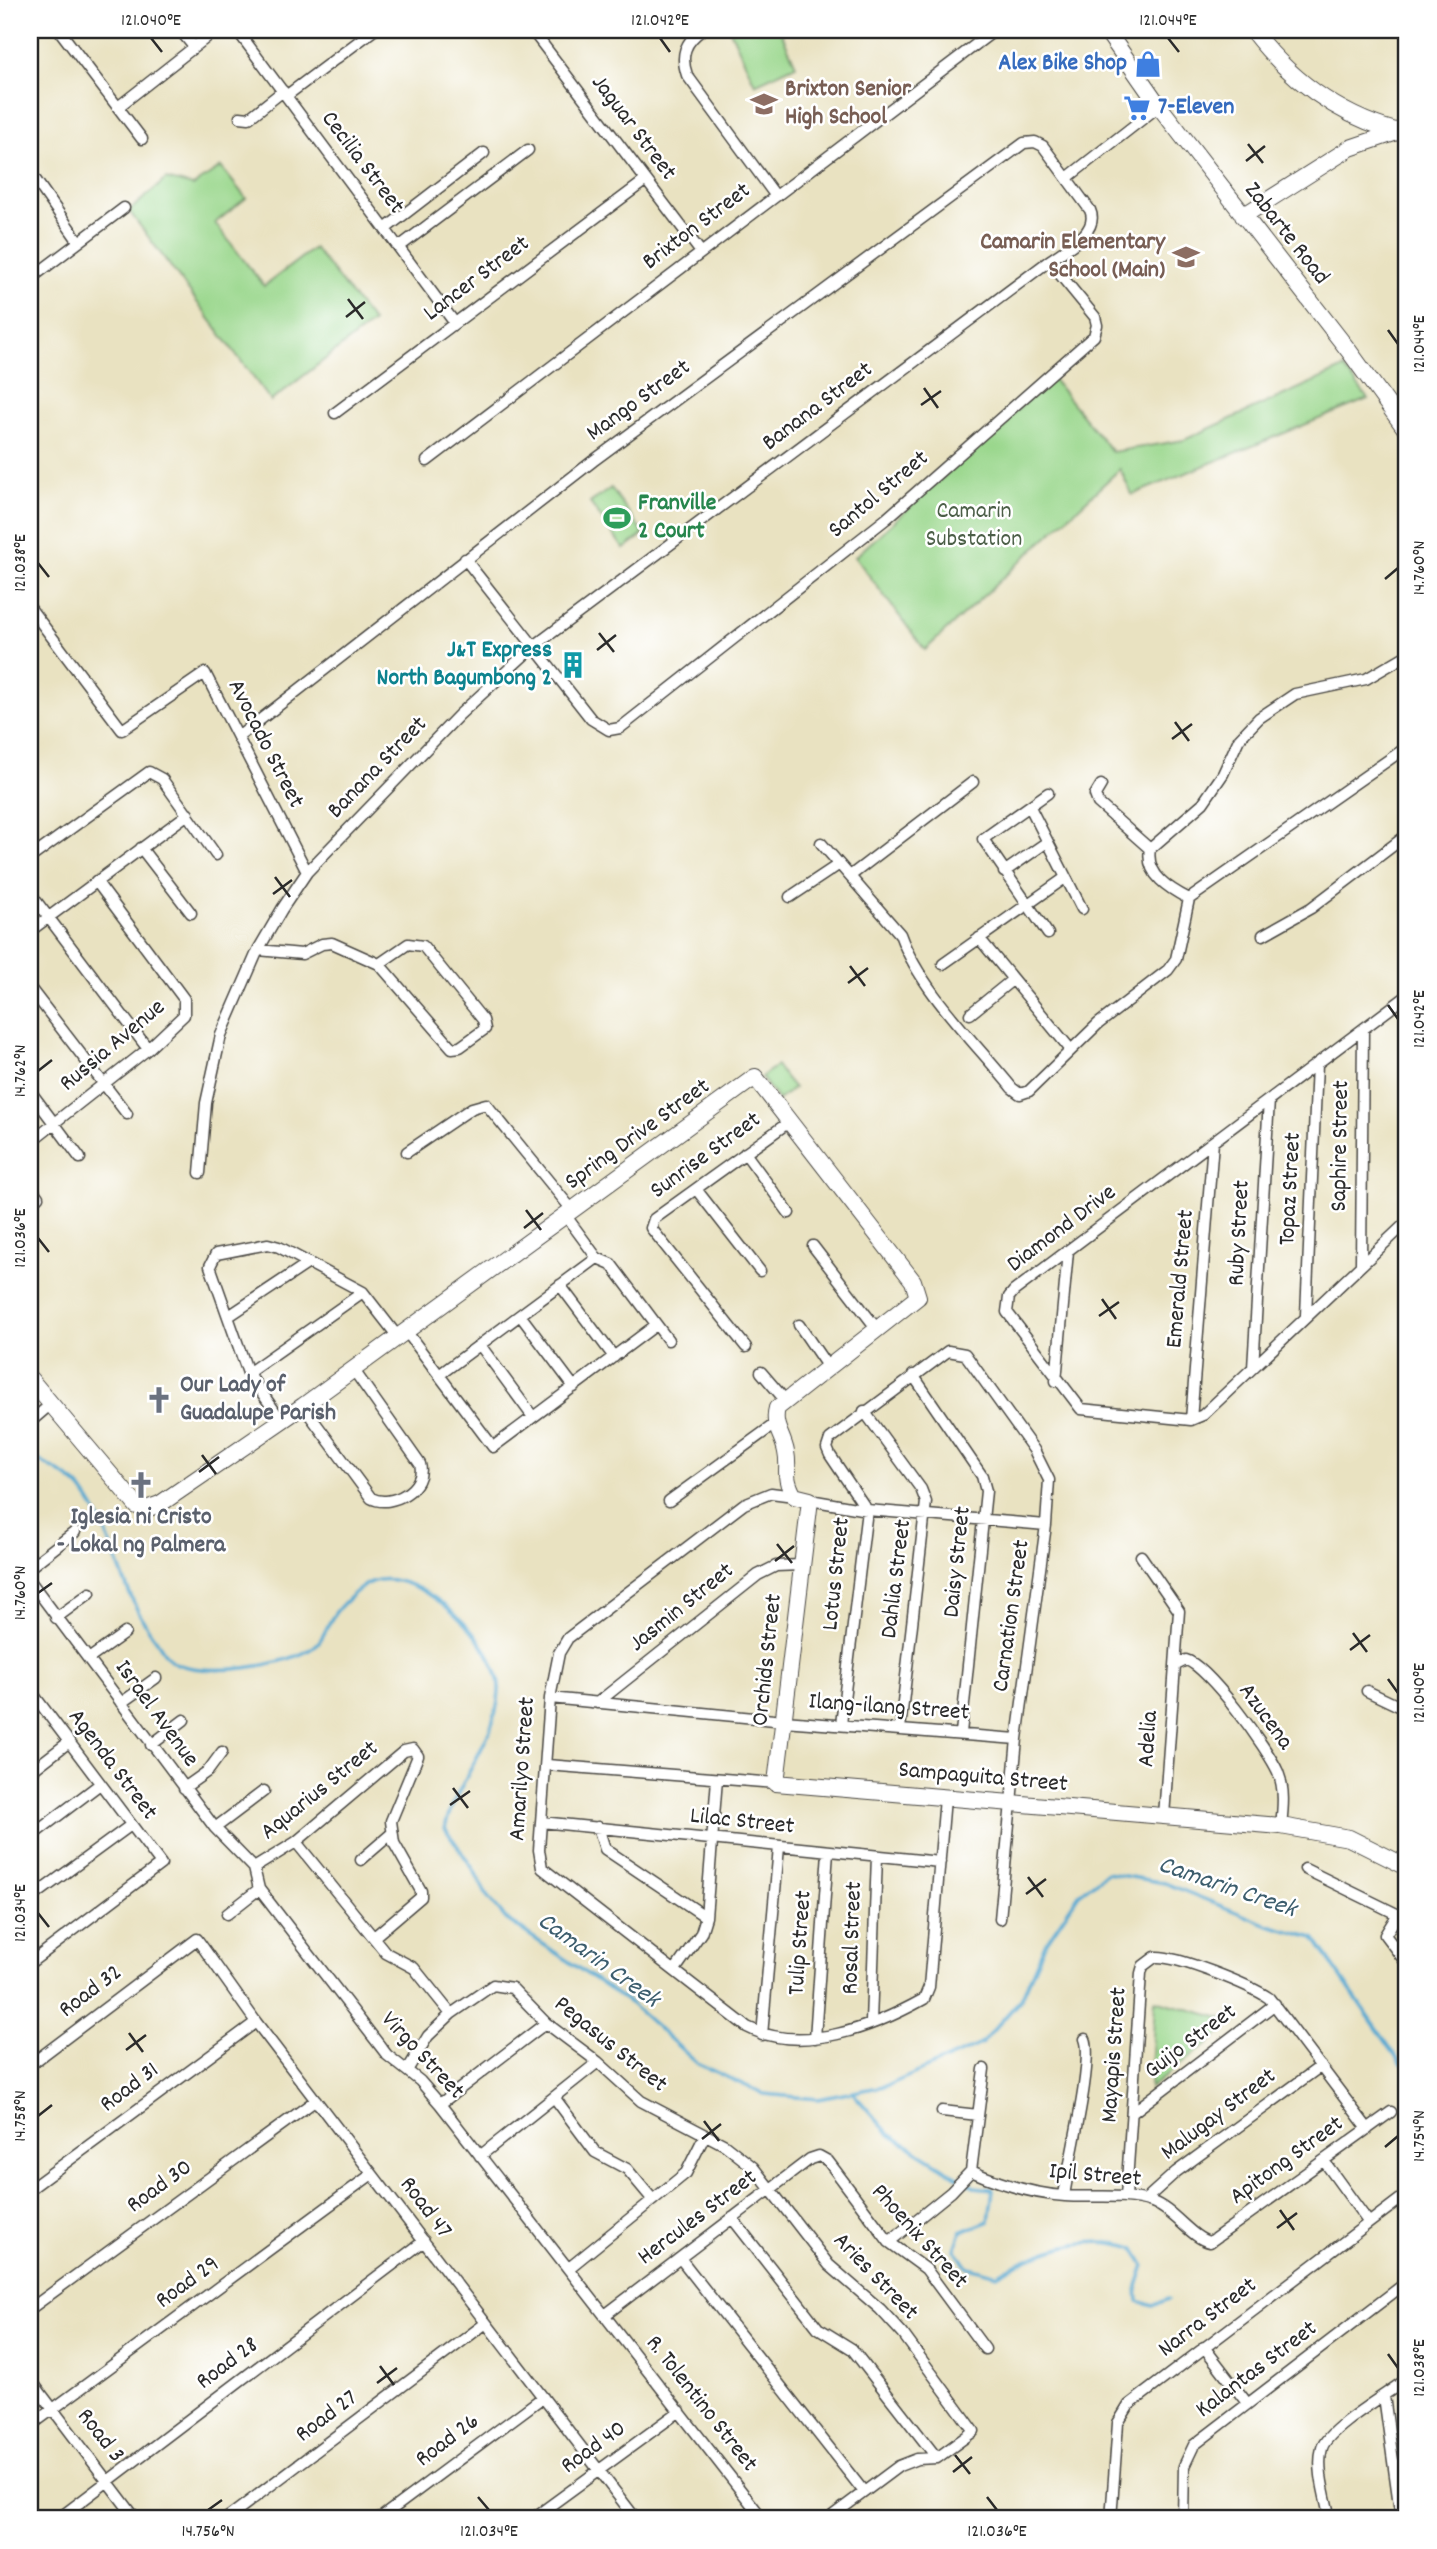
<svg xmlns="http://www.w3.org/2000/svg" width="1437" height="2549" font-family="Dekko,sans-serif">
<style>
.green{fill:#9ad78c;stroke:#62815c;stroke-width:2}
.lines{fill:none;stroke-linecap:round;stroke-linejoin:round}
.stream{stroke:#56a9d1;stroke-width:3.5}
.street-casing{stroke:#484642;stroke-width:13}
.secondary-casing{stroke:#484642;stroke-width:18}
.street{stroke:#fff;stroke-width:10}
.secondary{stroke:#fff;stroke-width:16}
.ticks{fill:none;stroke:#2b2b2b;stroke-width:2.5}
.labels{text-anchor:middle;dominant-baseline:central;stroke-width:5;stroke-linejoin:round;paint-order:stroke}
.shop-label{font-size:24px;font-weight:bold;fill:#366cbe;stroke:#fff;text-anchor:end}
.education-label{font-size:24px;font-weight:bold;fill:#785e54;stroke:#fff;text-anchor:start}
.street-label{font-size:24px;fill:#2b2b2b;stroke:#fff}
.leisure-label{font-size:24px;font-weight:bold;fill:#27864d;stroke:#fff;text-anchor:start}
.park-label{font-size:24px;fill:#4c5f48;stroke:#fff}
.culture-label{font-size:24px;font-weight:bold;fill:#0d838f;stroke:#fff;text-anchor:end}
.worship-label{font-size:24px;font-weight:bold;fill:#5b616d;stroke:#fff;text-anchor:start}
.water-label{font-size:26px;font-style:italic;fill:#3c5d6d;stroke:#fff}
.neatline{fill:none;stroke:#2b2b2b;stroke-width:2.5}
.ticks-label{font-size:18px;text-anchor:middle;fill:#2b2b2b}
</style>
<rect width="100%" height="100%" fill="#fff"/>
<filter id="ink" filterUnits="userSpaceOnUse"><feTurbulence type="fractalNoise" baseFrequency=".0143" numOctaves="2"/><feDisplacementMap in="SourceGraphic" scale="14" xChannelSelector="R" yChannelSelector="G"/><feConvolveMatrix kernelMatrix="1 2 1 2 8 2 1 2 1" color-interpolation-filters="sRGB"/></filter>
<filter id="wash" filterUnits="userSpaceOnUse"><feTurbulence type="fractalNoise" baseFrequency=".00686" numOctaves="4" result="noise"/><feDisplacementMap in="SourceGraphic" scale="28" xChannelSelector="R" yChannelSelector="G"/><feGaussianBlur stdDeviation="1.57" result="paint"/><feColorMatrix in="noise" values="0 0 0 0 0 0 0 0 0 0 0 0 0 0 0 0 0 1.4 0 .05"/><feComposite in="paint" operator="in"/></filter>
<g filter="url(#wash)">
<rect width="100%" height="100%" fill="#e9e2c1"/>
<path class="green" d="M730 30H780L796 65 755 84Z
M221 167 246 198 215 223 264 286 314 248 373 322 271 401 129 211 166 179 193 186Z
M1344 368 1368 399 1132 495 1120 469 925 650 855 557 1052 378 1112 452 1184 440Z
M611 488 644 534 624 549 590 503Z
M776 1066 794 1088 778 1100 761 1077Z
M1155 2000 1236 2022 1150 2088Z"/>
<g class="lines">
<path class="stream" d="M30 1463 38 1460C53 1469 75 1479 85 1494 117 1539 120 1594 157 1641 161 1647 167 1658 173 1662 201 1678 292 1667 316 1645 323 1639 327 1626 332 1618 338 1607 359 1587 371 1582 416 1564 502 1645 499 1691 496 1742 456 1781 445 1828L474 1870 487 1896 506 1919 631 2004 698 2064 764 2094 818 2099 889 2085 981 2044 1021 1999 1044 1946 1079 1894 1107 1873 1165 1883 1268 1925 1314 1938 1400 2062 1407 2067
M853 2093 889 2134 974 2187 993 2189 989 2221 961 2232 955 2249 966 2266 997 2275C1038 2251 1087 2232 1134 2248L1144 2265 1137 2286 1138 2301 1153 2306 1168 2299"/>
</g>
</g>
<g filter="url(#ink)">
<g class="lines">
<defs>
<path id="street" d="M59 30 142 139
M180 30 194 47
M237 30 454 322
M532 30 700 251
M702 30C685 42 680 55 687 75L775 195
M286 96 374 30
M118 107 216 30
M240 117 249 118 283 91
M30 172 79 242
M1067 178 1159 106
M385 229 484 153
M399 247 528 150
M30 279 124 208
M335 413 646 180
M427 461 995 30
M465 559 591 719 609 730 620 728 886 519 1094 336 1097 325 1095 317 1049 261
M30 608 122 730 205 673 307 872
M1101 785 1095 795 1098 803 1150 849
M1048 793 983 839 1048 934
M1030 807 1082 909
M821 843 900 934C920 990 975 1042 1012 1088L1020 1094 1029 1091 1098 1024 1168 970 1176 959 1189 899 1407 747
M141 848 191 913
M30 858 149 772 162 779 216 855
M1004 872 1047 842
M850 876 973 782
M30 893 148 1049
M790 897 838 865
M1189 899C1170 889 1145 875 1150 849L1203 803 1223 774 1239 739 1259 718 1295 694 1366 679 1407 655
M30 931 188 814
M1263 935 1311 908 1407 835
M979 938 1071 1050
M258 950 302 954 322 944 332 943 379 964 452 1048 460 1047 485 1029 483 1020 423 946 408 944 379 964
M943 964 1065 878
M30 988 127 1114
M1407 996 1014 1291 1009 1297 1007 1312 1081 1409 1191 1420 1203 1415 1407 1222
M970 1014 1012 980
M30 1091 80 1158
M30 1142 148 1049 184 1015V999L96 881
M407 1152 472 1108 486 1104 573 1211
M745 1153 789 1213
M200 1173 206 1103 221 1035 258 950 282 909 307 872 459 715 533 647 1049 261C1065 249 1100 232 1090 210L1043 146 1035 142 1024 143 593 461 238 737
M30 1186 38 1197
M696 1189 760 1271
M566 1216 597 1258 611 1264 668 1340
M813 1246 877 1329
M1361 1263 1363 1029
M560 1285 614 1357
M520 1315 574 1387
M1306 1315 1317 1064
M229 1316 307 1264
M799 1325 827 1366
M406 1331 493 1447 656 1325
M480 1345 533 1417
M746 1347 651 1228 654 1219 789 1122
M1253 1368 1269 1100
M761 1372 785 1400
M248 1373 363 1292
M439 1375 597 1258
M913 1375 982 1476 986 1491 961 1733
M1056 1381 1068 1251
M303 1406 371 1498C391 1509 427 1488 420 1464L353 1369
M864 1411 921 1489 926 1502 900 1729
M281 1420 248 1373 210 1266 216 1254 268 1244 279 1247 363 1292 398 1337
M1191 1420 1213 1142
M30 1422 51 1404
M794 1496 771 1493 744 1504 568 1638 559 1653 550 1698 539 1850 542 1868 747 2027C802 2055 874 2027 924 1999L929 1987 945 1798
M810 1500 867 1510 1046 1525
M669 1501 775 1424
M1141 1556 1179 1611 1164 1816
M30 1567 75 1532
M30 1581 215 1828 254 1868 259 1889 387 2055 420 2081 440 2104 763 2519
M56 1618 90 1593
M90 1658 125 1633
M1176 1665 1186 1660C1208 1666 1268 1749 1278 1772 1285 1789 1283 1808 1281 1826
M30 1690 161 1864 30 1963
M1367 1691 1407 1710
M550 1698 784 1721 1017 1739
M121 1703 156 1678
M597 1703 758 1575 776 1566 801 1565
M1400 1707 1407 1689
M841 1724 867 1510 830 1455 827 1448 830 1439 948 1351 965 1354 1034 1450 1049 1480 1046 1525 1017 1739 1000 1919
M151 1745 184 1720
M547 1765 776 1783
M30 1772 69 1742
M184 1788 208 1771 222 1752
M541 1822 940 1862
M598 1827 605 1849 706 1917
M215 1828 264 1791
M30 1837 100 1784
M296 1842 386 1953 414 1968 451 2014
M361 1860 391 1834
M254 1868 296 1842 404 1751 413 1749 418 1756 391 1821 394 1843 421 1891V1897L374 1937
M1305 1869 1407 1919
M30 1899 131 1825
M227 1914 259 1889
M1398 1914 1385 1935 1407 1964
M675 1970 701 1933 706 1917 717 1779
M871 2022 877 1856
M762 2035 779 1847
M815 2038 828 1852
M30 2065 197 1939 256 2022 636 2519
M408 2069 428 2036 451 2014 493 1985 512 1988 546 2023 598 2062 641 2101 725 2145 753 2167 829 2265 880 2309 903 2334 974 2431 937 2458 917 2459 899 2466 828 2519
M554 2097 595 2152 627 2169 653 2200
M440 2104 546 2023
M942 2111 978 2115
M1132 2113 1275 2004
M480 2156 598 2062
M1324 2161 1369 2223
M971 2171C1001 2184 1032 2194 1065 2196 1094 2198 1125 2193 1152 2202 1173 2209 1192 2239 1210 2242L1391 2112
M30 2189 256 2022
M1064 2196C1068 2166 1094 2060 1085 2039
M1126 2197 1141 1973 1143 1966 1155 1957C1176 1955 1250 1985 1269 1998L1368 2129
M1145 2200 1176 2172 1321 2066
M732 2218 818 2328 852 2349 937 2458
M889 2242 951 2192 971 2171 984 2069
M680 2258 864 2492
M569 2268 686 2173 704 2137
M30 2309 316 2100
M605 2315 810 2159 819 2156 828 2161 889 2242 926 2269 985 2349
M1204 2347 1247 2403
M30 2379 136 2519
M1384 2396 1401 2519
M30 2426 372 2174
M58 2519 424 2241
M226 2519 486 2323
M379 2519 543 2397
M532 2519 680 2411
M1111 2519 1118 2423 1129 2405 1407 2194
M1183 2519 1184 2466 1194 2445 1407 2282
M1330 2519C1326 2499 1316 2468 1322 2448 1328 2428 1389 2393 1407 2379"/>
<path id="secondary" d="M1106 30 1159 106 1349 351 1407 431
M1252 30C1292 82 1342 119 1407 134
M1243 216 1350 148 1397 132
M30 1379 137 1506 146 1509 160 1504 303 1406 755 1077 913 1281 918 1297 777 1408C772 1426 783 1435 786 1452 790 1471 782 1474 794 1496L810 1500 776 1783 1281 1826 1349 1838 1407 1867"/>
</defs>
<use href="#street" class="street-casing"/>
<use href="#secondary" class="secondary-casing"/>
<use href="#street" class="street"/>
<use href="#secondary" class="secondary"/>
</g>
</g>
<path class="ticks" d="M151 38 162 52M660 38 670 52M1168 38 1179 52M1248 144 1263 163M1246 161 1265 146M348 299 363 319M346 317 365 302M1388 330 1398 344M924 388 938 408M921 405 941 391M38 563 49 577M1385 579 1398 568M599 633 614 652M597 650 616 635M1175 722 1189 741M1172 739 1192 724M275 877 290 897M273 894 292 880M850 966 865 986M848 983 868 968M1388 1005 1398 1019M38 1071 52 1060M526 1210 541 1230M524 1228 543 1213M38 1238 49 1252M1102 1299 1116 1319M1099 1316 1119 1302M202 1455 216 1474M199 1472 219 1457M777 1544 792 1563M775 1561 794 1546M38 1593 52 1583M1353 1633 1367 1652M1350 1650 1370 1635M1388 1679 1398 1693M453 1788 468 1808M450 1805 470 1791M1028 1877 1043 1897M1026 1894 1046 1879M38 1913 49 1927M129 2033 143 2052M126 2050 146 2035M38 2116 52 2105M704 2121 719 2141M702 2139 721 2124M1385 2147 1398 2136M1280 2210 1294 2230M1277 2228 1297 2213M1388 2354 1398 2368M380 2366 394 2385M377 2383 397 2368M955 2455 970 2474M953 2472 972 2457M478 2497 489 2510M987 2497 997 2510M208 2510 222 2500"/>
<defs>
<symbol id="shop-bare" viewBox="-9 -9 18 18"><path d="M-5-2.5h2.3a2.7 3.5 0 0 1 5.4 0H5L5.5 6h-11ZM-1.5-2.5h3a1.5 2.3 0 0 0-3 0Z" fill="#3f7fe0" stroke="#fff" stroke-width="2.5" paint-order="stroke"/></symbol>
<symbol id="school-bare" viewBox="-9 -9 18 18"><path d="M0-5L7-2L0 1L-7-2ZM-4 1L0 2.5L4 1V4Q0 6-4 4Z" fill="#8d6e63" stroke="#fff" stroke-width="2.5" paint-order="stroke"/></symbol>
<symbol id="supermarket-bare" viewBox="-9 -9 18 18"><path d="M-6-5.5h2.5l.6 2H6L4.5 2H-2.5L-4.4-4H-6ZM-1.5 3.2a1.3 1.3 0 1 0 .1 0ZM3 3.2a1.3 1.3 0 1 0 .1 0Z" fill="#3f7fe0" stroke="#fff" stroke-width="2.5" paint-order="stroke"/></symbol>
<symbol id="stadium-bare" viewBox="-9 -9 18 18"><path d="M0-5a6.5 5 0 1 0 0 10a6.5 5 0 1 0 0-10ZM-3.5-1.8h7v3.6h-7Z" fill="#2e9e5b" stroke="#fff" stroke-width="2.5" paint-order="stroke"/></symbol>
<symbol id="building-bare" viewBox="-9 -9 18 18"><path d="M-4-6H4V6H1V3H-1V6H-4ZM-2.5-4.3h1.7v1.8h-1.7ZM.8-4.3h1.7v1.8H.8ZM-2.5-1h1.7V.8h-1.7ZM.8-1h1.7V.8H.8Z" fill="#0f9aa8" stroke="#fff" stroke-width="2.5" paint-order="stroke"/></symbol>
<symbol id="church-bare" viewBox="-9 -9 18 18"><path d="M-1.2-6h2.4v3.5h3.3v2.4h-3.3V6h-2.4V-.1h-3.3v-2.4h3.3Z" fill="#6b7280" stroke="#fff" stroke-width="2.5" paint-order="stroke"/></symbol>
</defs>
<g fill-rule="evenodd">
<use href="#shop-bare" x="1129" y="45" width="38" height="38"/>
<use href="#school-bare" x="745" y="85" width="38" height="38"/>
<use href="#supermarket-bare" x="1118" y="89" width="38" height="38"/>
<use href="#school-bare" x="1167" y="238" width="38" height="38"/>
<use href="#stadium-bare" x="598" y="499" width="38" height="38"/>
<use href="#building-bare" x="554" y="646" width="38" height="38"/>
<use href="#church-bare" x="140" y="1381" width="38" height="38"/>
<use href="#church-bare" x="122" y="1466" width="38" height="38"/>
</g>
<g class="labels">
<g class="shop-label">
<text x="1127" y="64">Alex Bike Shop</text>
<text x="1158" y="108" text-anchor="start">7-Eleven</text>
</g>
<g class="education-label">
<text x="785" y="90">Brixton Senior<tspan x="785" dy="28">High School</tspan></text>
<text x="1165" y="243" text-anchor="end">Camarin Elementary<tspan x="1165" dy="28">School (Main)</tspan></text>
</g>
<g class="street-label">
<text transform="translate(633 128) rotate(53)">Jaguar Street</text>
<text transform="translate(362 163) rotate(53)">Cecilia Street</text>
<text transform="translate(697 227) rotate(-37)">Brixton Street</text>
<text transform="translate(1286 234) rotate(52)">Zabarte Road</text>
<text transform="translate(477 279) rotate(-37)">Lancer Street</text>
<text transform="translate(639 401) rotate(-36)">Mango Street</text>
<text transform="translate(818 407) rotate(-37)">Banana Street</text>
<text transform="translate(879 495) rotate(-40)">Santol Street</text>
<text transform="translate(265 744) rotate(63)">Avocado Street</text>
<text transform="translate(378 768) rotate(-46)">Banana Street</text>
<text transform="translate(113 1046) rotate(-40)">Russia Avenue</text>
<text transform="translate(638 1135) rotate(-36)">Spring Drive Street</text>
<text transform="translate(1341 1146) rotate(-89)">Saphire Street</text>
<text transform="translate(706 1156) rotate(-36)">Sunrise Street</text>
<text transform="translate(1291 1189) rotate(-87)">Topaz Street</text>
<text transform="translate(1062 1229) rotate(-37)">Diamond Drive</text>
<text transform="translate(1240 1233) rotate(-87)">Ruby Street</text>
<text transform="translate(1181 1279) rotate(-85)">Emerald Street</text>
<text transform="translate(958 1562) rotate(-84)">Daisy Street</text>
<text transform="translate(837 1574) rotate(-84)">Lotus Street</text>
<text transform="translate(897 1579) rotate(-83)">Dahlia Street</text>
<text transform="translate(682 1608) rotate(-39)">Jasmin Street</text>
<text transform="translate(1012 1616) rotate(-82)">Carnation Street</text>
<text transform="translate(768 1660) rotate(-84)">Orchids Street</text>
<text transform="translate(889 1708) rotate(4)">Ilang-ilang Street</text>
<text transform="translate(156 1714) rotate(54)">Israel Avenue</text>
<text transform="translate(1265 1717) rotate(54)">Azucena</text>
<text transform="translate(1149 1739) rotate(-86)">Adelia</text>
<text transform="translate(112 1765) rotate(53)">Agenda Street</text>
<text transform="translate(523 1769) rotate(-86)">Amarilyo Street</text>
<text transform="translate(983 1778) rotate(5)">Sampaguita Street</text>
<text transform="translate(320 1791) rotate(-39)">Aquarius Street</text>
<text transform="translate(742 1822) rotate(6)">Lilac Street</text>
<text transform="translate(853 1938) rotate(-88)">Rosal Street</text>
<text transform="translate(801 1943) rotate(-86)">Tulip Street</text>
<text transform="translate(91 1992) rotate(-37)">Road 32</text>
<text transform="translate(1191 2042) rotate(-37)">Guijo Street</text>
<text transform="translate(610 2045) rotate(39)">Pegasus Street</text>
<text transform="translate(1115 2055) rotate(-86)">Mayapis Street</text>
<text transform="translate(422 2056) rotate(47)">Virgo Street</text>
<text transform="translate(130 2088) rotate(-37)">Road 31</text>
<text transform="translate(1219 2115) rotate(-37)">Malugay Street</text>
<text transform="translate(1287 2161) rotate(-36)">Apitong Street</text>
<text transform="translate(1095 2176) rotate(5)">Ipil Street</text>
<text transform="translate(160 2187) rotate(-36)">Road 30</text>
<text transform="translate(425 2208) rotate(53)">Road 47</text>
<text transform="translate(698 2218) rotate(-37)">Hercules Street</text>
<text transform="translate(919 2237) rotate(48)">Phoenix Street</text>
<text transform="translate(875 2277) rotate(46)">Aries Street</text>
<text transform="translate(188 2283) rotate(-36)">Road 29</text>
<text transform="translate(1208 2318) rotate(-37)">Narra Street</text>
<text transform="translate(228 2364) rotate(-37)">Road 28</text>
<text transform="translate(1257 2370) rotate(-37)">Kalantas Street</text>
<text transform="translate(701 2404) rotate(52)">R. Tolentino Street</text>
<text transform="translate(327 2417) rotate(-37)">Road 27</text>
<text transform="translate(100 2436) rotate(52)">Road 3</text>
<text transform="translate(448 2441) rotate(-37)">Road 26</text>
<text transform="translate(594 2448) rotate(-36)">Road 40</text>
</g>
<g class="leisure-label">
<text x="638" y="504">Franville<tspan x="638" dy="28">2 Court</tspan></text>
</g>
<g class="park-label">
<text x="974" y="512">Camarin<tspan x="974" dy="28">Substation</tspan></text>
</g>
<g class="culture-label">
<text x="552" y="651">J&amp;T Express<tspan x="552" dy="28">North Bagumbong 2</tspan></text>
</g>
<g class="worship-label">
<text x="180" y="1386">Our Lady of<tspan x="180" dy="28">Guadalupe Parish</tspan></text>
<text x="141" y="1518" text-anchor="middle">Iglesia ni Cristo<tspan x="141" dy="28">- Lokal ng Palmera</tspan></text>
</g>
<g class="water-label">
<text transform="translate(1227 1888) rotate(19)">Camarin Creek</text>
<text transform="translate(598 1961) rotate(36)">Camarin Creek</text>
</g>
</g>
<rect width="1437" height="2549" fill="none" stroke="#fff" stroke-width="77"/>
<rect x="38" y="38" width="1360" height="2472" class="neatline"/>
<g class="ticks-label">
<text x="151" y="25">121.040°E</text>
<text x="660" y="25">121.042°E</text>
<text x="1168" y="25">121.044°E</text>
<text transform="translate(1418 344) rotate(-90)" y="6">121.044°E</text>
<text transform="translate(19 563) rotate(-90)" y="6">121.038°E</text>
<text transform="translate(1418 568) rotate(-90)" y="6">14.760°N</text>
<text transform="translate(1418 1019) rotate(-90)" y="6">121.042°E</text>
<text transform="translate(19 1071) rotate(-90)" y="6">14.762°N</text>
<text transform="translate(19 1238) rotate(-90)" y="6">121.036°E</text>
<text transform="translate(19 1593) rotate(-90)" y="6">14.760°N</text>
<text transform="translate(1418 1693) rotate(-90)" y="6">121.040°E</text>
<text transform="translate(19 1913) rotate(-90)" y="6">121.034°E</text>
<text transform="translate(19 2116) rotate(-90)" y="6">14.758°N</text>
<text transform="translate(1418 2136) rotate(-90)" y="6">14.754°N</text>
<text transform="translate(1418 2368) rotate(-90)" y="6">121.038°E</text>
<text x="208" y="2536">14.756°N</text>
<text x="489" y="2536">121.034°E</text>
<text x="997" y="2536">121.036°E</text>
</g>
</svg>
